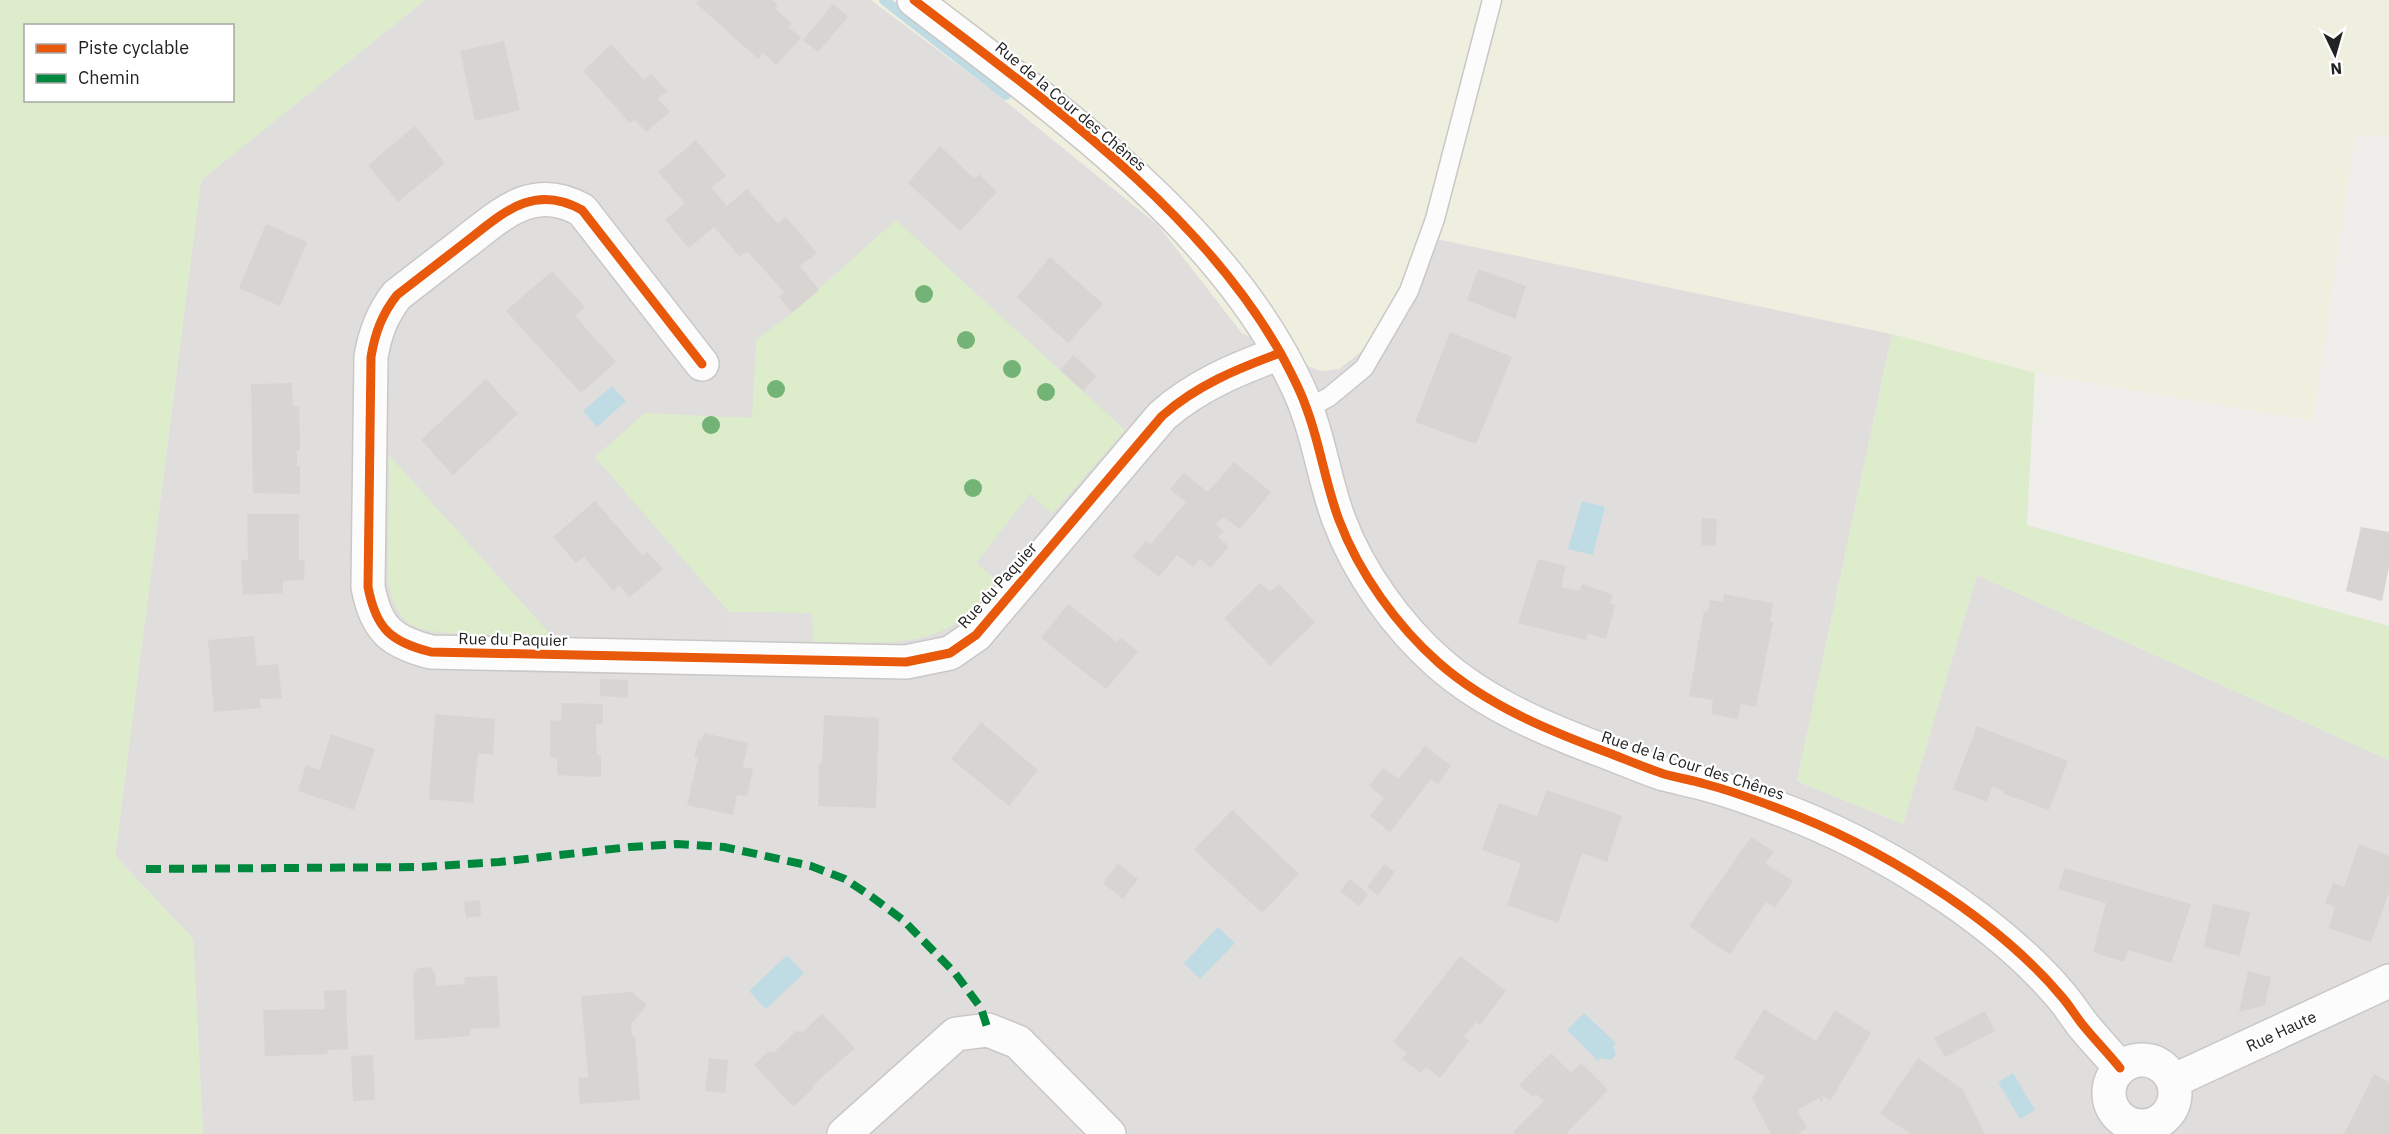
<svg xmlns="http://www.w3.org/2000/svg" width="2389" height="1134" font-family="'IBM Plex Sans',sans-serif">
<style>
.residential{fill:#dfdedc}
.farmland{fill:#efefdf}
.grass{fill:#ddeccb;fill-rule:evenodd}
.parking{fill:#e0dfde}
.water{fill:#bfdbe3}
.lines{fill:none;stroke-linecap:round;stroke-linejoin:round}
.stream{stroke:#bfdbe3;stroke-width:10}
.building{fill:#d7d4d2}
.lane-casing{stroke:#c9c8c7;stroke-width:21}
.street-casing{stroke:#c9c8c7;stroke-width:36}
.lane{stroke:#fdfcfc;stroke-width:18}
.street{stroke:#fdfcfc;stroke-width:33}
.quiet{stroke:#00873e;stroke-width:8;stroke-dasharray:15 8;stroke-linecap:butt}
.cycleway-casing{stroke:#fff;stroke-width:13}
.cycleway{stroke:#e8590c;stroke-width:9}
.tree{fill:#73b476}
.labels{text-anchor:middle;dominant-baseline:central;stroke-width:4.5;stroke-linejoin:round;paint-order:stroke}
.street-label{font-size:16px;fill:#222;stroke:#fff}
</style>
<rect width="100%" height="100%" fill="#f0eeeb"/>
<path class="residential" d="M425 0H871L993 91 1158 225 1242 333 1339 369 1368 346 1437 239 1892 334 1797 781 1903 824 1977 575 2389 760V1134H203L193 939 115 856 201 180Z"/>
<path class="farmland" d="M871 0H2389V135L2355 136 2313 421 2035 373 1892 334 1437 239 1368 346 1339 369 1322 371 1310 367 1242 333 1158 225 993 91Z"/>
<path class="grass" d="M0 0H425L201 180 115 856 193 939 203 1134H0ZM26 26H232V100H26Z
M896 220 1125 430 1052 514 1030 494 977 563 998 581C947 655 892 641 813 642L812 613 729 612 595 457 645 413 752 418 756 340 792 313Z
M1892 334 2035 373 2027 525 2389 626V760L1977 575 1903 824 1797 781Z
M389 455 551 635C522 634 429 639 409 623 395 612 391 596 388 579Z"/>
<path class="parking" d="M1030 494 1052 514 998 581 976 563Z
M729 612 812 613 813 642 730 640Z"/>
<path class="water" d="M612 386 626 401 597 427 583 411Z
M1582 501 1605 507 1593 555 1568 549Z
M1218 927 1235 943 1200 979 1184 963Z
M787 955 804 973 766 1009 749 991Z
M1584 1013 1616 1043 1613 1046 1616 1054 1611 1060 1601 1058 1598 1061 1567 1030Z
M2013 1073 2035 1110 2020 1119 1998 1082Z"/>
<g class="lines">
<path class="stream" d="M884 0 1006 95"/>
</g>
<path class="building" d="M699 0H772L778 5 775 9 792 24 789 27 801 38 776 65 763 53 758 59 696 3Z
M833 4 848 17 818 52 803 40Z
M504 41 520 110 475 121 460 51Z
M611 44 644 80 651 74 667 91 658 99 670 112 646 132 635 120 630 123 583 71Z
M415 126 445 163 398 202 368 165Z
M696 140 726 176 711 187 727 206 747 189 778 224 786 217 817 253 800 266 819 290 792 313 779 297 784 292 747 251 740 257 714 227 689 248 665 220 685 203 658 172Z
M940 146 975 179 979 174 997 192 960 231 908 183Z
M266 224 307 242 280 306 239 288Z
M1050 257 1103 304 1068 343 1017 297Z
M1478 269 1526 286 1515 319 1467 300Z
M552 271 585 307 575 316 616 362 581 393 506 311Z
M1450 332 1512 357 1476 444 1415 422Z
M1073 355 1097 376 1083 391 1060 370Z
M486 379 518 414 453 475 421 440Z
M292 383 293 406H299L300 450H297V466H300V494L253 493 251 384Z
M1234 462 1271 492 1240 529 1223 517 1216 525 1224 531 1218 537 1229 546 1211 568 1200 559 1193 567 1177 555 1159 577 1133 557 1146 541 1150 545 1186 502 1170 489 1184 473 1208 492Z
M595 501 643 556 647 552 663 569 630 597 619 585 613 591 584 557 576 563 553 537Z
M247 514H299V560L305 561 304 580 283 581V593L243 595 241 560H248Z
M1702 518 1717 519 1716 546 1701 545Z
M2361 527 2389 532V567L2382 601 2346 591Z
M1538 559 1566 566 1561 587 1579 591 1582 584 1613 595 1610 604 1615 605 1606 639 1588 634 1586 640 1518 623Z
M1260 583 1270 592 1279 584 1315 622 1270 666 1224 618Z
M1724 594 1773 603 1770 622H1773L1756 707 1741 704 1738 719 1711 714 1713 700 1689 696 1704 611 1708 612 1710 600 1723 602Z
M1068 604 1117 642 1121 638 1138 652 1106 689 1041 638Z
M254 636 257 666 278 664 282 698 260 699 261 708 214 712 208 640Z
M600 679 628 680V698L600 696Z
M562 703 603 704V724H596L597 755H601V777L557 775V758L550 757V720L561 721Z
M435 714 495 719 493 755 478 753 473 803 429 799Z
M824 715 879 718 876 808 818 806 819 764H822Z
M981 722 1038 770 1009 806 951 759Z
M1977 726 2068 761 2049 810 2004 794 2005 792 1992 786 1987 802 1953 789Z
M704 733 748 743 743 767 753 769 747 796 737 795 733 815 687 805 698 758 694 757 699 739 702 740Z
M331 734 375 749 354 810 298 791 306 765 320 770Z
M1425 746 1451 766 1438 784 1431 779 1390 832 1370 816 1384 798 1369 786 1383 768 1399 779Z
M1547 790 1622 816 1607 862 1582 853 1558 923 1507 905 1521 863 1482 850 1499 803 1537 816Z
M1232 810 1299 874 1262 913 1194 850Z
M1751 837 1774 852 1765 863 1793 881 1775 908 1766 902 1730 955 1689 926Z
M2359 844 2389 856V893L2371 942 2329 928 2335 907 2325 903 2333 883 2344 887Z
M1118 864 1138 879 1123 899 1103 883Z
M1384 864 1395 872 1378 895 1367 887Z
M2065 868 2191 904 2171 963 2128 950 2124 962 2093 952 2106 903 2058 889Z
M1350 879 1368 894 1359 906 1340 891Z
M480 900 481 916 466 918 464 902Z
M2213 904 2250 912 2240 956 2204 947Z
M1460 956 1506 991 1480 1025 1476 1022 1464 1037 1469 1041 1440 1078 1426 1067 1421 1073 1402 1059 1407 1053 1393 1042Z
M429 967 435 973 436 986 465 984 464 977 497 976 500 1027 470 1029V1036L415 1040 413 975 418 968Z
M2248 971 2271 977 2265 1005 2239 1012Z
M346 990 348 1049 328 1050 327 1054 265 1056 263 1010 325 1009 324 991Z
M632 992 647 1005 631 1024 632 1036H635L640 1100 580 1104 578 1078 588 1077 581 996Z
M1764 1009 1816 1041 1835 1010 1871 1033 1830 1101 1823 1096 1821 1097 1824 1101 1821 1102 1819 1098 1797 1110 1807 1128 1797 1134H1771L1752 1098 1765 1077 1734 1058Z
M1985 1011 1995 1031 1945 1057 1934 1038Z
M822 1014 855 1048 812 1086 814 1088 793 1107 754 1065 768 1052H774L796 1031 803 1032Z
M1551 1053 1571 1073 1581 1063 1608 1090 1566 1134H1516L1513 1132 1544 1101 1536 1094 1533 1097 1519 1085Z
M373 1055 375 1100 353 1101 351 1056Z
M709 1058 728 1060 725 1093 705 1091Z
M1918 1058 1962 1089 1985 1134H1911L1880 1114Z
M2374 1074 2389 1082V1134H2344Z"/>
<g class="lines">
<defs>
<path id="lane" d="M1307 409 1329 397 1364 368 1409 291 1435 219 1492 0"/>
<path id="street" d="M914 0C1044 100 1199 208 1281 354 1290 371 1300 389 1306 407 1320 443 1325 483 1339 520 1359 573 1397 626 1439 663 1488 706 1550 731 1609 753 1627 760 1646 768 1664 774 1678 778 1692 780 1705 784 1729 790 1753 799 1777 808 1875 844 1994 916 2062 997 2069 1005 2075 1015 2082 1024 2094 1039 2108 1053 2120 1068
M702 364 582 210C532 182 501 215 463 244 441 261 419 278 397 295 382 314 375 333 371 357L368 587C376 629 391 642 431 652L906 662 950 653 976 635 1162 416C1197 385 1237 369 1280 353
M2109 1093a33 33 0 1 1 66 0a33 33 0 1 1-66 0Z
M2173 1081 2389 981
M844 1134 956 1034 988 1030 1018 1042 1109 1134"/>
</defs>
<use href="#lane" class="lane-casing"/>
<use href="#street" class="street-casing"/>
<use href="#lane" class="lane"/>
<use href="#street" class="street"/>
<path class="quiet" d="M146 869 421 867 499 862 630 847 677 844 724 847 811 866 845 879 872 897 903 920 955 973 981 1008 988 1030"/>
<defs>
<path id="cycleway" d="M914 0C1044 100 1199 208 1281 354 1290 371 1300 389 1306 407 1320 443 1325 483 1339 520 1359 573 1397 626 1439 663 1488 706 1550 731 1609 753 1627 760 1646 768 1664 774 1678 778 1692 780 1705 784 1729 790 1753 799 1777 808 1875 844 1994 916 2062 997 2069 1005 2075 1015 2082 1024 2094 1039 2108 1053 2120 1068
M702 364 582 210C532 182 501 215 463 244 441 261 419 278 397 295 382 314 375 333 371 357L368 587C376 629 391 642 431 652L906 662 950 653 976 635 1162 416C1197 385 1237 369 1280 353"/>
</defs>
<use href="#cycleway" class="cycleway-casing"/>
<use href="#cycleway" class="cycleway"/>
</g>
<g class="tree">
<circle cx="924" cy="294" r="9"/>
<circle cx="966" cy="340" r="9"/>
<circle cx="1012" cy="369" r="9"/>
<circle cx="776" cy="389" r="9"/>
<circle cx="1046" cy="392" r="9"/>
<circle cx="711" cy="425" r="9"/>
<circle cx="973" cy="488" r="9"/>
</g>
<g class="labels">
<g class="street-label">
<text transform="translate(1071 106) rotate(40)">Rue de la Cour des Chênes</text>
<text transform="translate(997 585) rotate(-48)">Rue du Paquier</text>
<text transform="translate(513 639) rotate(1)">Rue du Paquier</text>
<text transform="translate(1693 765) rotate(18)">Rue de la Cour des Chênes</text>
<text transform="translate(2281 1031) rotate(-25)">Rue Haute</text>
</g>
</g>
<rect x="24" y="24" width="210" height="78" fill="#ffffff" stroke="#a7a7a7" stroke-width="1.5"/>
<rect x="36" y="44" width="30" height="9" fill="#e8590c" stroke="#a7a7a7" stroke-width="1.5"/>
<text x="78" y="54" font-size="18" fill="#222222">Piste cyclable</text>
<rect x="36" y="74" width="30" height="9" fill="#00873e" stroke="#a7a7a7" stroke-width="1.5"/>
<text x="78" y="84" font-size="18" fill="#222222">Chemin</text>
<g transform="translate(2335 54) rotate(175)" stroke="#ffffff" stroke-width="4.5" paint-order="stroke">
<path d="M0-4.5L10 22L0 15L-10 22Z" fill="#222222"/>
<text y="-9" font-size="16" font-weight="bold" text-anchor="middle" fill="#222222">N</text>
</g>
</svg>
